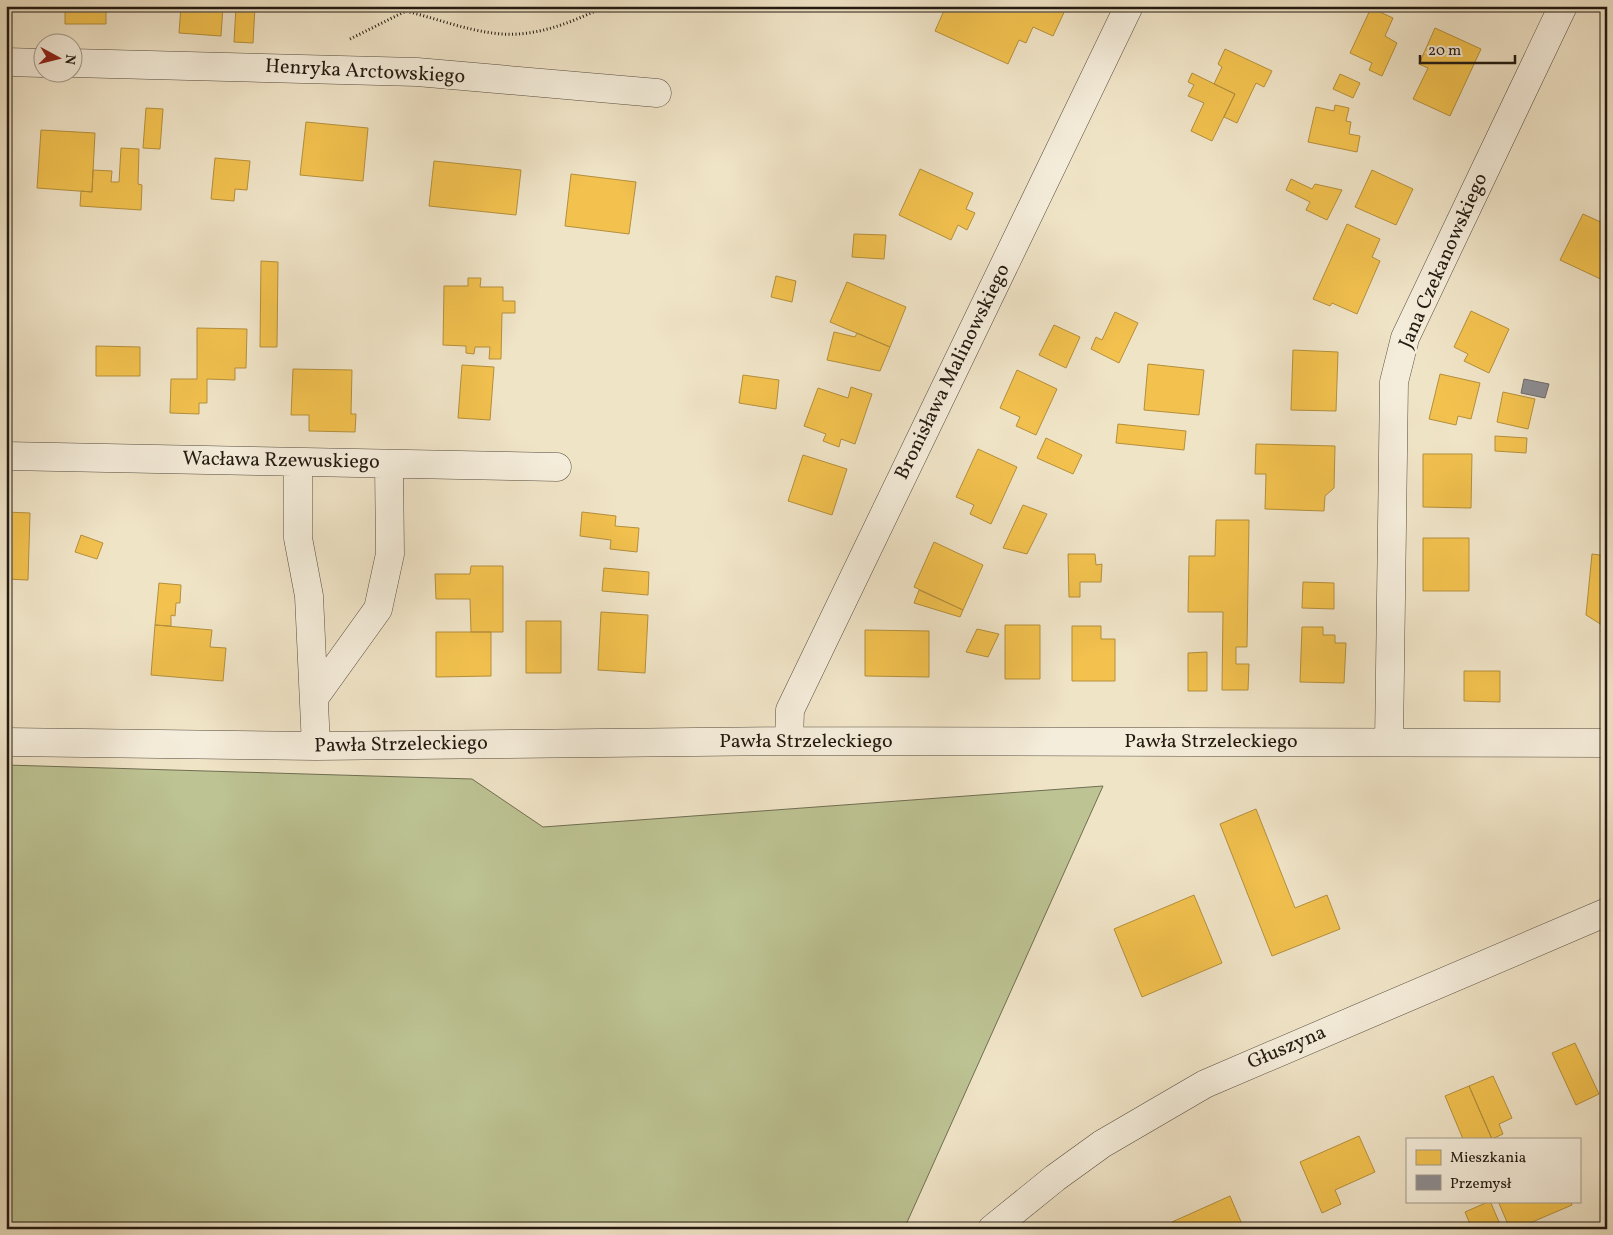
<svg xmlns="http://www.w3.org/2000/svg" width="1613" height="1235" font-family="Vollkorn,serif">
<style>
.green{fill:#bdc393;stroke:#706e52}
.homes{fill:#f2c14e;stroke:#b48f3c}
.industry{fill:#8d8d92;stroke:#6d6a6b}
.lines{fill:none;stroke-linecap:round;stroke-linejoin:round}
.minor-casing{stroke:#564c3e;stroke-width:29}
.tertiary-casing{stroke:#564c3e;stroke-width:29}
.path{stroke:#221a11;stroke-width:3;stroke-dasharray:1 2.5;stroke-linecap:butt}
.minor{stroke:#f5eddb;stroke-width:28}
.tertiary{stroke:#f5eddb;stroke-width:28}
.labels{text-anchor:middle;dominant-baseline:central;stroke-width:5;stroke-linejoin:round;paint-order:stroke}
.street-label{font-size:20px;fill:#221a11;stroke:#f5eddb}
</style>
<rect width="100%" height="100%" fill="#f0e4c7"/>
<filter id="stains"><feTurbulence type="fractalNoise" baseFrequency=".004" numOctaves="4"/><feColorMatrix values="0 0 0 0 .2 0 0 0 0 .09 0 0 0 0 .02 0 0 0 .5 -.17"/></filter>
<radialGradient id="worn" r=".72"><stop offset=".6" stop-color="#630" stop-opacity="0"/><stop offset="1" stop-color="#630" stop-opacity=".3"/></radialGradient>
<path class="green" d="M6 765 472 779 543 827 1103 786 904 1229H6Z"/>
<path class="homes" d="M65 6H106V24H65Z
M181 6H223L221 36 179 33Z
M236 6H255L253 43 234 42Z
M946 6H963L973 11 975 6H1067L1053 36 1033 27 1026 43 1019 40 1008 64 935 31Z
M1371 8 1393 18 1385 36 1397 43 1382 76 1369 70 1372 63 1350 53Z
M1435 28 1481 49 1450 116 1413 99 1428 68 1419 64Z
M1225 49 1272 71 1264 87 1256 83 1237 123 1224 117 1235 94 1214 84 1222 67 1218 64Z
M1192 73 1235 94 1212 141 1191 131 1204 103 1188 96 1194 85 1188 82Z
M1340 74 1360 83 1353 98 1333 89Z
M1335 105 1349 108 1346 121 1351 122 1349 134 1360 136 1357 152 1308 142 1316 107 1334 111Z
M146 108 163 109 160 149 143 148Z
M306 122 368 128 363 181 300 175Z
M41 130 95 133 92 192 37 188Z
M121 148 139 149 138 184 142 185 141 210 80 206 81 191 92 192 93 170 112 171 111 182H119Z
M215 158 250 161 247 190 235 189 234 201 211 199Z
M434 161 521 170 516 215 429 206Z
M920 169 973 193 966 209 975 213 967 230 958 225 951 240 899 215Z
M1372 170 1413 189 1396 225 1355 207Z
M571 174 636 182 629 234 565 226Z
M1291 179 1312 189 1315 184 1342 190 1327 220 1306 210 1310 202 1286 190Z
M1583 214 1607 225V282L1560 260Z
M1347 224 1380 239 1372 257 1380 261 1357 314 1332 303 1330 306 1313 299Z
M854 234 886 235 884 259 852 257Z
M261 261 278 262 277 347H260Z
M776 276 796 281 792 302 771 297Z
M468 278H481L480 287H503V301H515V313H502L501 359H489L490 347H475L474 354 466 353V346L443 345 444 286H468Z
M847 282 906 307 890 347 830 322Z
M1471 311 1509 329 1489 373 1464 361 1468 354 1454 347Z
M1115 312 1138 323 1119 363 1091 349 1096 337 1102 340Z
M1054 325 1080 337 1066 368 1039 355Z
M197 328 247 329 246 368H235V380L207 379V403H199V414L170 413 171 379H197Z
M834 332 855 337 857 333 890 347 880 371 827 360Z
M96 346 140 347V376H96Z
M1293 350 1338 352 1336 411 1291 410Z
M1148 364 1204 370 1199 415 1144 410Z
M462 365 494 367 490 420 458 418Z
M293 369 352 370 351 414H356L355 432 309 431V415H291Z
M1017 370 1057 389 1036 435 1016 426 1020 417 1000 408Z
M1440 374 1480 383 1471 419 1458 416 1456 425 1429 419Z
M743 375 779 380 776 409 739 403Z
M851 387 872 394 855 444 841 439 839 447 823 441 826 434 804 426 818 388 848 398Z
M1503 392 1535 399 1528 429 1497 422Z
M1118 424 1186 431 1184 450 1116 443Z
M1495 436 1527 438 1526 453 1495 451Z
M1046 438 1082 455 1073 474 1037 458Z
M1256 444 1335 446 1334 488 1325 496 1324 511 1265 509 1266 474H1255Z
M978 449 1017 467 991 524 970 514 974 505 956 497Z
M1423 454H1472L1471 508 1423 507Z
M803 455 847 469 832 515 788 501Z
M1023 505 1047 514 1027 554 1003 548Z
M6 512 30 513 28 580 6 579Z
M582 512 616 516 615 526 639 528 637 552 610 549 611 540 580 536Z
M1216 520H1249L1247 647H1236V664H1249L1248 690H1222L1223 612H1188L1189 556H1215Z
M81 535 103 543 97 559 75 552Z
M1423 538H1469V591H1423Z
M934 542 983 565 963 610 914 587Z
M1068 554H1095L1096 565 1102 564 1101 582H1080V597H1069Z
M1592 554 1607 556V633L1601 632 1602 625 1586 615Z
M471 566H503V632H471L470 599H436L435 574H470Z
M604 568 649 572 648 595 602 591Z
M1303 582 1334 583V609L1302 608Z
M159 583 181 585 180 603H176L175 616 171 615V626L155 625Z
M919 590 963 610 960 617 914 603Z
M601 612 648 615 645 673 598 670Z
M526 621H561V673H526Z
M155 625 212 630 210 647 226 648 223 681 151 675Z
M1005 625H1040V679H1005Z
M1072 626H1101V639H1115V681H1072Z
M1302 627H1323V635H1335V643H1346L1344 683 1300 682Z
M977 629 999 634 988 657 966 652Z
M865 630 929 631V677L865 676Z
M436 632H491V676L436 677Z
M1207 652V691H1188V653Z
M1464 671H1500V702L1464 701Z
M1256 809 1295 908 1327 895 1340 929 1272 956 1220 824Z
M1194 895 1222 963 1142 997 1114 929Z
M1575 1043 1599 1094 1576 1105 1552 1053Z
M1493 1076 1512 1118 1499 1124 1503 1134 1492 1139 1469 1086Z
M1469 1086 1492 1139H1463L1445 1096Z
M1359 1136 1375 1172 1335 1190 1341 1204 1322 1213 1300 1162Z
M1230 1196 1244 1229H1175L1172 1222Z
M1490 1201 1502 1229H1472L1465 1212Z
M1498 1201H1571L1572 1205 1516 1229H1510Z"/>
<path class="industry" d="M1524 379 1549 384 1545 398 1521 393Z"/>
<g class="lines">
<defs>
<path id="minor" d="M6 62 42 63
M72 63 417 72 657 93
M6 456 557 467
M298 462V538L309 596 316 746
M314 698 378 609 390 554 389 464
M789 741 790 710 1129 6
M6 742 316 746 789 741 1607 743
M1389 742 1394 382 1405 338 1563 6"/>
<path id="tertiary" d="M992 1229 1055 1178 1102 1144 1205 1084 1607 912"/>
</defs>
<use href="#minor" class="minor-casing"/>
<use href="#tertiary" class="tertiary-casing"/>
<path class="path" d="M350 39 406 11C434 18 463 29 492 33 533 39 570 23 606 6"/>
<use href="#minor" class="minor"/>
<use href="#tertiary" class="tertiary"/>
</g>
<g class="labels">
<g class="street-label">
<text transform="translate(365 72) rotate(3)">Henryka Arctowskiego</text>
<text transform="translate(1444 261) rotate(-66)">Jana Czekanowskiego</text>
<text transform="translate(953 372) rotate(-64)">Bronisława Malinowskiego</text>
<text transform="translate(281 461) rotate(1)">Wacława Rzewuskiego</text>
<text x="806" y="742">Pawła Strzeleckiego</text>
<text x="1211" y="742">Pawła Strzeleckiego</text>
<text transform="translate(401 745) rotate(-1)">Pawła Strzeleckiego</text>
<text transform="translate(1287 1048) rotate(-23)">Głuszyna</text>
</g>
</g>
<rect width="1613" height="1235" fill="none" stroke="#f0e4c7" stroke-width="25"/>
<rect x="8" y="8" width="1598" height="1220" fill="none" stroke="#221a11" stroke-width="2.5"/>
<rect x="12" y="12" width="1588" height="1210" fill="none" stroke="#221a11"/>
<rect x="1406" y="1138" width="175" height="65" fill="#f5eddb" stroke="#a1998a"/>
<rect x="1416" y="1150" width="25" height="15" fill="#f2c14e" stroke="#a1998a"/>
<text x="1450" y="1162" font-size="15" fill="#221a11">Mieszkania</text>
<rect x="1416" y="1175" width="25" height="15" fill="#8d8d92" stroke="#a1998a"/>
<text x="1450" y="1188" font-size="15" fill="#221a11">Przemysł</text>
<g transform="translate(58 58) rotate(97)"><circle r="24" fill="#f5eddb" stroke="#a1998a"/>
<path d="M0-4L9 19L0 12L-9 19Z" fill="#8f2418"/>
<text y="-8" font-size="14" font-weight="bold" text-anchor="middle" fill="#221a11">N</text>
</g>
<path d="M1420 55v8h95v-8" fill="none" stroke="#221a11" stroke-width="2.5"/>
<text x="1428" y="55" font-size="15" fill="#221a11" stroke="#f5eddb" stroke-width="4" paint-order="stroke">20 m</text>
<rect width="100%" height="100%" filter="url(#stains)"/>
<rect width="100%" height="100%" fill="url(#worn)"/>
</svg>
